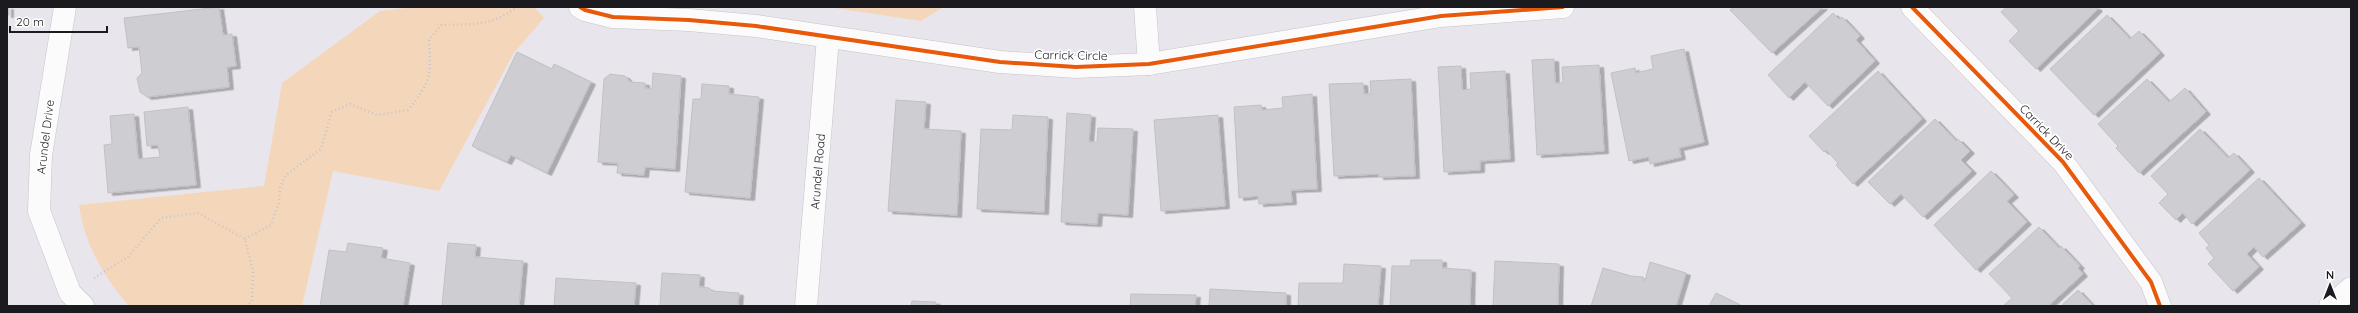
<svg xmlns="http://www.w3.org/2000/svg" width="2358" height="313" font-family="Quicksand,sans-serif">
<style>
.green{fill:#f4d7ba}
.building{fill:#cecdd2;stroke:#c2c0c4;filter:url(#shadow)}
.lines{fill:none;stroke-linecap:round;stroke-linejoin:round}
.minor-casing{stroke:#c5c3c7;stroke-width:23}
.path{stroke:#c7c5c8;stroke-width:2.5;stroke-dasharray:1 3;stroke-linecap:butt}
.minor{stroke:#fcfbfc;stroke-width:22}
.cycleway-casing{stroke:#fff;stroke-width:6}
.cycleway{stroke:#e8590c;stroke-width:4}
.labels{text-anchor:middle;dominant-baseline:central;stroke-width:3.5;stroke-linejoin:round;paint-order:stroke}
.street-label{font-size:12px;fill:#1b1a1e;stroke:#fff}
</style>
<defs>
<filter id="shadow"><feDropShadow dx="4.5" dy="2.5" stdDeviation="0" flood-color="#0004"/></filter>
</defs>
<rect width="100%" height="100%" fill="#e8e6ec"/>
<path class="green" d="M415 7H534L544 18 514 53 439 191 333 171 302 306H129C104 278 84 243 79 205L264 186 282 83 380 11Z
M828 7H944L921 21Z"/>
<path class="building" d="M7 7H9V15H7Z
M219 7 223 35 232 34 236 66 227 67 229 87 147 97 140 92 137 78 142 73 139 47 128 48 124 18Z
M1733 7H1823L1772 53 1730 10Z
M2007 7H2096L2098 9 2036 69 2009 41 2019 31 2001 12Z
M1833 13 1839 19 1842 17 1860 36 1856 40 1875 61 1828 106 1805 82 1789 98 1768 75Z
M2107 15 2130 39 2139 31 2160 53 2094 115 2050 69Z
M1684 49 1704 142 1679 148 1681 157 1650 164 1649 157 1629 161 1611 73 1635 68 1636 73 1653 69 1651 56Z
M517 52 552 69 554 64 591 82 547 173 511 155 507 162 472 146Z
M1554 59 1555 83H1563L1562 67 1599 65 1604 151 1537 155 1532 60Z
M1461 66 1462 90 1471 89 1470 73 1505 71 1510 159 1480 161V170L1444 172 1438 67Z
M1878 71 1922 119 1853 184 1836 165 1838 163 1826 150 1824 152 1809 136Z
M653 73 681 76 675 169 645 167 644 175 617 173 618 163 598 162 604 79 610 74 625 76 630 82 645 83V88L652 89Z
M1411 79 1415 176 1379 177V174L1334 176 1329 84 1363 83 1364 94H1371L1370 81Z
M2147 79 2169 102 2185 88 2206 112 2139 173 2116 148 2118 146 2098 124Z
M702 84 729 86V94L759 97 750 198 685 192 693 99H701Z
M1312 94 1317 189 1291 190 1292 202 1259 204 1258 196 1239 198 1234 107 1261 105 1262 110 1283 108 1282 97Z
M896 100 926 102 924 129 961 131 957 215 888 211Z
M188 107 196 185 108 193 104 145 112 144 110 116 134 114 138 159 160 157 158 145 147 146 144 112Z
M1067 113 1091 115 1089 142H1097L1098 128 1133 129 1128 215 1098 213 1097 224 1061 222Z
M1013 115 1048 117 1044 212 977 209 981 129 1012 130Z
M1218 115 1225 206 1161 211 1154 120Z
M1935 119 1956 141 1958 139 1970 151 1961 160 1972 171 1923 217 1901 194 1890 204 1868 182Z
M2200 129 2228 158 2234 153 2250 170 2192 224 2183 213 2176 220 2159 203 2168 194 2151 176Z
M1991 171 2014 195 2007 201 2027 222 1976 270 1934 225Z
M2259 178 2301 223 2263 257 2254 247 2247 254 2259 267 2233 291 2208 264 2214 258 2206 248 2209 245 2199 233Z
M2039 227 2059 248 2061 246 2080 266 2078 268 2083 274 2048 306H2003L2012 298 1989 274Z
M348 243 383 248 381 258 410 263 403 306H320L329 250 346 252Z
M448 243 476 245 475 257 523 261 519 306H442Z
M1411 260H1442V268L1471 270 1470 306H1390L1392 266H1410Z
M1495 261 1559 264 1558 306H1493Z
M1650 262 1686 273 1676 306H1591L1603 268 1631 276 1643 277 1645 281Z
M1344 264 1381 266 1378 306H1298L1299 283H1343Z
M662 273 700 275 699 287 709 288 712 291 739 293 738 306H660Z
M556 278 636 283 634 306H554Z
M1210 289 1286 293V306H1209Z
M2078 290 2093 306H2061Z
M1716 293 1742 306H1709Z
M1131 294 1196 295 1195 306H1130Z
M912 301 936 302 935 306H911Z"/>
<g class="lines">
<defs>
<g id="minor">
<path d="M65 7 41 155 39 211 70 293 83 306"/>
<path d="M580 7 585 10 613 17 689 20 756 26 1000 62 1076 67 1149 64 1441 16 1563 7"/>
<path d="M1145 7 1149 64"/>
<path d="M1912 7 2063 162 2151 282 2160 306"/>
<path id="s1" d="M806 306 828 38"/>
<path d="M2330 306 2351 288"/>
</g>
</defs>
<use href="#minor" class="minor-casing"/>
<path class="path" d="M245 239 271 225 279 202 280 187 286 175 321 149 332 112 350 104 377 115 408 110C431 82 431 76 429 40L441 25C471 24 491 27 517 7
M94 278 128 257 161 218 198 213 245 239 253 272 252 301 247 306"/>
<use href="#minor" class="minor"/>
<defs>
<path id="cycleway" d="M580 7 585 10 613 17 689 20 756 26 1000 62 1076 67 1149 64 1441 16 1563 7
M1912 7 2063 162 2151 282 2160 306"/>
</defs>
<use href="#cycleway" class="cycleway-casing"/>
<use href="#cycleway" class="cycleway"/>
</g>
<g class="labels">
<g class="street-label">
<text transform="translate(1071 55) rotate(1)">Carrick Circle</text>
<text transform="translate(2047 132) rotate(46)">Carrick Drive</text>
<text transform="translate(45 137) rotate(-83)">Arundel Drive</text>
<text stroke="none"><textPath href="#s1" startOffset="135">Arundel Road</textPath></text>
</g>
</g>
<rect width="2358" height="313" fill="none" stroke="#1b1a1e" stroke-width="16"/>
<g transform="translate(2330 285)" stroke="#ffffff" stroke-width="3" paint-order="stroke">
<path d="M0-3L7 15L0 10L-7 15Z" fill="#1b1a1e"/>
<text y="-6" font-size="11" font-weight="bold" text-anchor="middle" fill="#1b1a1e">N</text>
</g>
<path d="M10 26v6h97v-6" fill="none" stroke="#1b1a1e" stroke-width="2"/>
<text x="16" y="26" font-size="12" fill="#1b1a1e" stroke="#ffffff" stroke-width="3" paint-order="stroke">20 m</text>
</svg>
